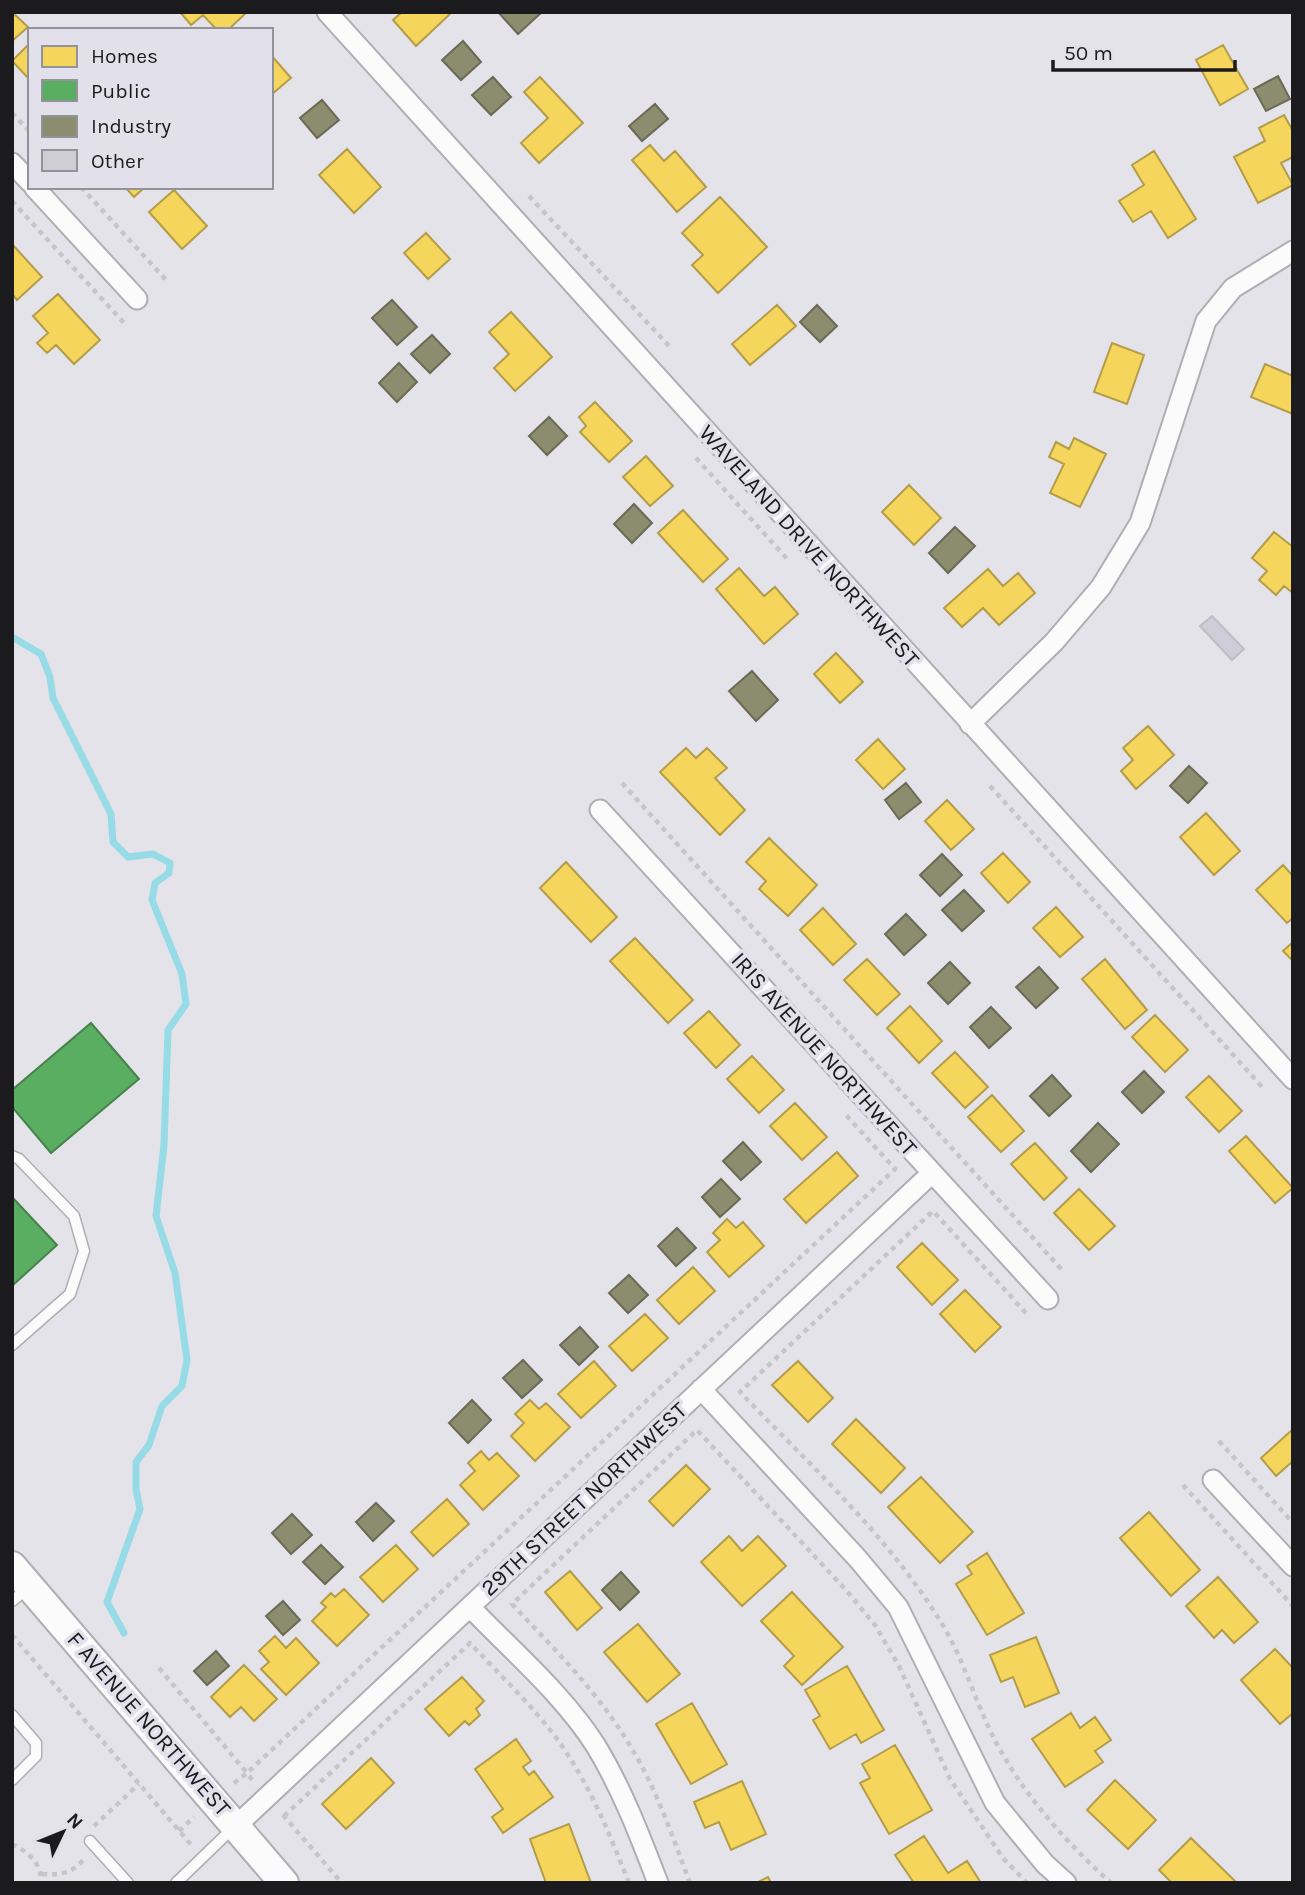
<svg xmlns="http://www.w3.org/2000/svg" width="1305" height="1895" font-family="Karla,sans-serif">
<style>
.homes{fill:#f6d55c;stroke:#b49d49;stroke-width:2}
.public{fill:#5aae61;stroke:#47824d;stroke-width:2}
.industry{fill:#8c8c6e;stroke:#6a6a56;stroke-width:2}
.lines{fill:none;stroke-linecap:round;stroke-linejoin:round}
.stream{stroke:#96dbe6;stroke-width:7}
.building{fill:#cecdd8;stroke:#bfbfc3;stroke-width:2}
.service-casing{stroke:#afaeb3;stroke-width:13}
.minor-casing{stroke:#afaeb3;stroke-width:23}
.secondary-casing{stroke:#afaeb3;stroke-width:32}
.path{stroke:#c6c6c6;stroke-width:4.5;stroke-dasharray:5 5;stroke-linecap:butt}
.service{stroke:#fbfbfc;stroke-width:10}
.minor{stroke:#fbfbfc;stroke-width:19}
.secondary{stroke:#fbfbfc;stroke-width:28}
.labels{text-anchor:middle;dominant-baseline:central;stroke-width:7;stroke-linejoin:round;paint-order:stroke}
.street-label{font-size:23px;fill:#1b1b1e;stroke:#e2e1eb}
</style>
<rect width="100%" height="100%" fill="#e4e3e9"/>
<path class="homes" d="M12 12 28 27 12 41Z
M180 12H247L228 30H217L203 15 191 25Z
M402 12H449L450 14 416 46 393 20Z
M30 43V80L12 61Z
M1223 45 1248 89 1220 105 1196 60Z
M271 55 291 78 271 95Z
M540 77 583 123 539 163 521 143 548 118 524 92Z
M1284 115 1293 131V157L1281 163 1293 185 1258 203 1234 157 1265 141 1259 128Z
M650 145 664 161 675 151 706 187 677 212 632 160Z
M347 149 381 187 354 213 319 175Z
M1154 151 1196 219 1168 238 1151 211 1133 222 1119 201 1144 185 1132 165Z
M125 187H145L134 197Z
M174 190 207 226 182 249 149 212Z
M720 197 767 247 718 293 692 265 703 255 682 233Z
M426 233 450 259 428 279 404 253Z
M12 244 42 277 17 300 12 294Z
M58 294 100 340 74 364 56 345 47 353 37 343 48 333 33 316Z
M777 305 796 326 750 365 732 344Z
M511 312 552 357 515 391 494 368 509 354 489 332Z
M1112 343 1144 355 1127 404 1094 392Z
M1265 364 1293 376V414L1251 397Z
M595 402 632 441 609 462 580 432 586 426 579 417Z
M1074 438 1106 454 1080 507 1050 493 1064 464 1049 457 1056 442 1069 449Z
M646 456 673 486 650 506 623 477Z
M909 485 941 518 914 545 882 512Z
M683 510 728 559 703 582 658 533Z
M1274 532 1293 547V593L1284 586 1276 595 1259 580 1267 571 1252 558Z
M739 568 764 596 775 587 798 614 764 644 716 589Z
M988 569 1003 586 1018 573 1035 593 999 625 983 608 962 627 944 608Z
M836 653 863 682 840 703 814 674Z
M1148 726 1174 755 1136 789 1121 771 1133 760 1123 748Z
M878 739 905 769 883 789 856 760Z
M686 748 696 758 707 748 727 768 715 778 745 810 720 835 660 772Z
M947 800 974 829 951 850 925 821Z
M1206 813 1240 851 1214 875 1180 837Z
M769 838 817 885 788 916 759 889 766 881 746 862Z
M1003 853 1030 882 1008 903 981 873Z
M566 862 617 917 591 942 540 888Z
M1283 865 1293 876V918L1287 923 1256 890Z
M1056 907 1083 937 1060 957 1033 928Z
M823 908 856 944 833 965 800 930Z
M635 938 693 1000 668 1023 610 961Z
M1293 942V961L1283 951Z
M867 959 900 994 877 1015 844 980Z
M1105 959 1147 1010 1125 1029 1082 979Z
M910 1006 942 1041 919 1063 887 1028Z
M709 1011 740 1045 716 1068 684 1033Z
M1155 1015 1188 1050 1165 1072 1132 1037Z
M955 1052 988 1087 965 1108 932 1073Z
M752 1056 784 1090 759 1113 727 1079Z
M1209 1076 1242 1111 1219 1132 1186 1097Z
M992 1095 1024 1131 1001 1152 968 1117Z
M795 1103 827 1137 802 1160 770 1126Z
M1246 1136 1293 1188 1275 1203 1229 1151Z
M1035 1143 1067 1178 1044 1200 1011 1164Z
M837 1152 858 1176 806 1223 784 1199Z
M1079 1189 1115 1226 1089 1250 1054 1213Z
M727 1219 736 1228 743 1222 764 1246 729 1277 707 1252 720 1240 713 1233Z
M922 1243 958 1280 932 1305 897 1267Z
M693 1267 715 1291 679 1324 657 1300Z
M965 1290 1001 1327 975 1352 940 1314Z
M645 1314 668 1338 632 1371 609 1346Z
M594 1361 616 1386 581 1418 558 1394Z
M798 1361 833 1398 808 1422 772 1385Z
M530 1400 539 1409 546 1403 570 1427 535 1461 511 1436 524 1423 515 1414Z
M856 1419 905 1468 881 1493 832 1444Z
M1293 1429V1461L1276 1476 1261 1458Z
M481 1451 489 1460 497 1453 519 1476 483 1510 460 1485 475 1471 468 1463Z
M686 1465 710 1489 673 1526 649 1501Z
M921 1477 973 1532 940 1563 888 1507Z
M447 1499 469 1524 433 1556 411 1532Z
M1149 1512 1200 1570 1171 1596 1120 1538Z
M729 1536 742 1551 758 1536 786 1566 742 1606 701 1562Z
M396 1545 418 1569 383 1602 360 1577Z
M987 1553 1024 1613 987 1635 956 1584 972 1574 967 1566Z
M570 1571 602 1608 577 1630 545 1592Z
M1218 1577 1258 1622 1234 1643 1222 1630 1214 1638 1186 1606Z
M344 1589 369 1615 337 1646 312 1621 326 1607 321 1603 331 1593 335 1597Z
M792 1592 843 1647 802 1685 784 1666 794 1656 761 1621Z
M638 1624 680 1674 647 1702 604 1652Z
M275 1636 286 1648 296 1638 319 1663 286 1695 261 1669 269 1662 259 1651Z
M1036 1637 1059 1693 1025 1707 1013 1677 1001 1682 990 1655Z
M1275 1649 1293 1668V1713L1280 1724 1241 1680Z
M244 1665 277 1699 254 1721 241 1707 230 1717 211 1697Z
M847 1666 884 1730 861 1743 856 1734 830 1749 813 1720 820 1716 805 1690Z
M462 1677 484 1701 476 1709 480 1715 469 1725 465 1721 449 1736 425 1709Z
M692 1703 727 1764 691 1784 656 1724Z
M1071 1713 1080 1728 1095 1717 1111 1740 1095 1751 1103 1762 1065 1787 1032 1739Z
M516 1739 531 1761 523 1767 529 1775 534 1771 553 1797 503 1833 492 1817 503 1809 475 1769Z
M895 1745 932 1810 889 1834 860 1783 870 1778 862 1764Z
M371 1758 394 1783 346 1829 322 1804Z
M1115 1780 1156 1820 1128 1849 1087 1810Z
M742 1781 766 1834 731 1850 719 1822 705 1828 694 1802Z
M569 1824 591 1883H546L530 1839Z
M924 1836 948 1873 967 1861 981 1883H914L895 1855Z
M1191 1838 1237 1883H1172L1159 1870Z
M768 1877 771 1883H756Z"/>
<path class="public" d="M91 1023 139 1079 51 1153 12 1107V1090Z
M12 1197 57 1245 12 1286Z"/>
<path class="industry" d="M498 12H542L518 34Z
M463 41 481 62 461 80 442 60Z
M1278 76 1290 99 1266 111 1254 89Z
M493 77 511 97 491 115 472 95Z
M322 100 339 120 317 138 300 118Z
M655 104 668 119 642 141 629 126Z
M392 300 417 327 397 345 372 318Z
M817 305 837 326 820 342 800 322Z
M432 335 450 354 430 373 411 354Z
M399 363 417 382 397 402 379 383Z
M549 417 567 436 547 455 529 436Z
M634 504 652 523 632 543 614 524Z
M955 527 975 546 948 573 929 553Z
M752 671 778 700 756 721 729 691Z
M1189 766 1207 783 1188 803 1170 786Z
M906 783 921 802 899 819 885 800Z
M942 854 962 875 940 896 920 875Z
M964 890 984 911 962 931 942 910Z
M906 914 926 935 904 955 885 934Z
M950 962 970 983 948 1004 928 983Z
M1039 967 1058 988 1036 1008 1016 987Z
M991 1007 1011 1028 989 1048 970 1027Z
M1144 1071 1164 1092 1142 1113 1122 1092Z
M1052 1075 1071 1096 1049 1116 1030 1096Z
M1098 1123 1119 1144 1091 1172 1071 1151Z
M743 1142 761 1162 741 1180 723 1161Z
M721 1179 740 1199 720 1217 702 1197Z
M677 1228 696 1248 676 1266 658 1246Z
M629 1275 648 1295 628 1313 609 1293Z
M580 1327 598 1347 579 1365 560 1345Z
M523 1360 542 1380 522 1398 503 1378Z
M472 1400 491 1420 468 1443 449 1423Z
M376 1503 394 1521 373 1541 356 1522Z
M292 1514 312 1535 291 1554 272 1533Z
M321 1545 343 1567 325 1584 303 1562Z
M621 1572 639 1592 620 1610 602 1590Z
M283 1601 300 1620 283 1635 266 1616Z
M216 1651 229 1666 207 1685 194 1671Z"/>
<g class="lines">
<path class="stream" d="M12 637 41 654 50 677 53 698 111 814 113 842 128 857 153 854 170 863 169 873 155 883 152 900 182 974 186 1004 168 1030 164 1145 156 1216 175 1273 187 1360 182 1386 162 1406 149 1445 136 1462V1489L140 1509 107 1602 124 1633"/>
</g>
<path class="building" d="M1212 616 1244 649 1232 660 1200 626Z"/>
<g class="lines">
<defs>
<path id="service" d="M12 1156 19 1159 74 1216 84 1251 70 1294 12 1345
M12 1601 27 1589
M12 1715 36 1743V1756L12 1780
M90 1841 128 1883
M176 1883 233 1828"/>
<path id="minor" d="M327 12 1293 1079
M12 163 30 182
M34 187 137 299
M970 724 1054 642 1101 587 1140 523 1206 321 1233 288 1293 251
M600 810 1048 1299
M701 1389 858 1559 898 1607 995 1803 1045 1864 1066 1883
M1213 1480 1293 1566
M470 1607C512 1651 563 1694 596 1746 622 1789 640 1836 658 1883
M236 1826 932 1173"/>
<path id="secondary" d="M12 1566 284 1883"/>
</defs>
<use href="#service" class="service-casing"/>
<use href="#minor" class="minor-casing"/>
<use href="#secondary" class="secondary-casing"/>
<path class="path" d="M12 113 30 132
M81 187 167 281
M529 196 671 348
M12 201 125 324
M696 458 789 561
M622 783 1062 1270
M990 786 1264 1089
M1026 1313 933 1211 740 1392C809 1464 886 1534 939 1619 963 1656 976 1705 997 1744 1026 1798 1066 1842 1111 1883
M1219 1441 1293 1523
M1183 1485 1293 1606
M12 1635 193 1847
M159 1668 247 1773 895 1169 845 1114
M234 1783 247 1773 253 1781
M283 1815 341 1882
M284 1816 470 1643C500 1675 534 1707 560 1743 592 1789 608 1831 629 1883
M94 1826 139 1784
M179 1831 194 1817
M12 1844C28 1852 42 1863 41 1883
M42 1874C60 1875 72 1874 85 1858
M690 1883C673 1838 657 1790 632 1749 600 1694 555 1650 512 1604L697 1430 845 1589 875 1625 899 1666 950 1779 1003 1858 1027 1883"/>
<use href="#service" class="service"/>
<use href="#minor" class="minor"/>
<use href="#secondary" class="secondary"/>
</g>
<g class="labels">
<g class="street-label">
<text transform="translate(809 546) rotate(48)">WAVELAND DRIVE NORTHWEST</text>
<text transform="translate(824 1054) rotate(48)">IRIS AVENUE NORTHWEST</text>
<text transform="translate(584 1499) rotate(-43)">29TH STREET NORTHWEST</text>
<text transform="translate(149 1724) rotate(49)">F AVENUE NORTHWEST</text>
</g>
</g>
<rect width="1305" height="1895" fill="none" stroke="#1b1b1e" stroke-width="28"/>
<rect x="28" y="28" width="245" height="161" fill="#e2e1eb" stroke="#929299" stroke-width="2"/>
<rect x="42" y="46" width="35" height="21" fill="#f6d55c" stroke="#929299" stroke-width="2"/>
<text x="91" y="63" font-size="21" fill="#1b1b1e">Homes</text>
<rect x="42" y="80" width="35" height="21" fill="#5aae61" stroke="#929299" stroke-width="2"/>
<text x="91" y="98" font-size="21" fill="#1b1b1e">Public</text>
<rect x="42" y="116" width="35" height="21" fill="#8c8c6e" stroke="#929299" stroke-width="2"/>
<text x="91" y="133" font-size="21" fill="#1b1b1e">Industry</text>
<rect x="42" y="150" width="35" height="21" fill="#cecdd8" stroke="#929299" stroke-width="2"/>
<text x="91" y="168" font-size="21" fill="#1b1b1e">Other</text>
<g transform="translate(63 1832) rotate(47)" stroke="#e2e1eb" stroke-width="5" paint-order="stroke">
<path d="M0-5L12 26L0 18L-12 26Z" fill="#1b1b1e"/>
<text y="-10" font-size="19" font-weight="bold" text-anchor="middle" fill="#1b1b1e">N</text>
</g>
<path d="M1053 60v10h182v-10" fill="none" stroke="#1b1b1e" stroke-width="3.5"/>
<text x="1064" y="60" font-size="21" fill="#1b1b1e" stroke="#e2e1eb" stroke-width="5" paint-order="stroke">50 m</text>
</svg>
